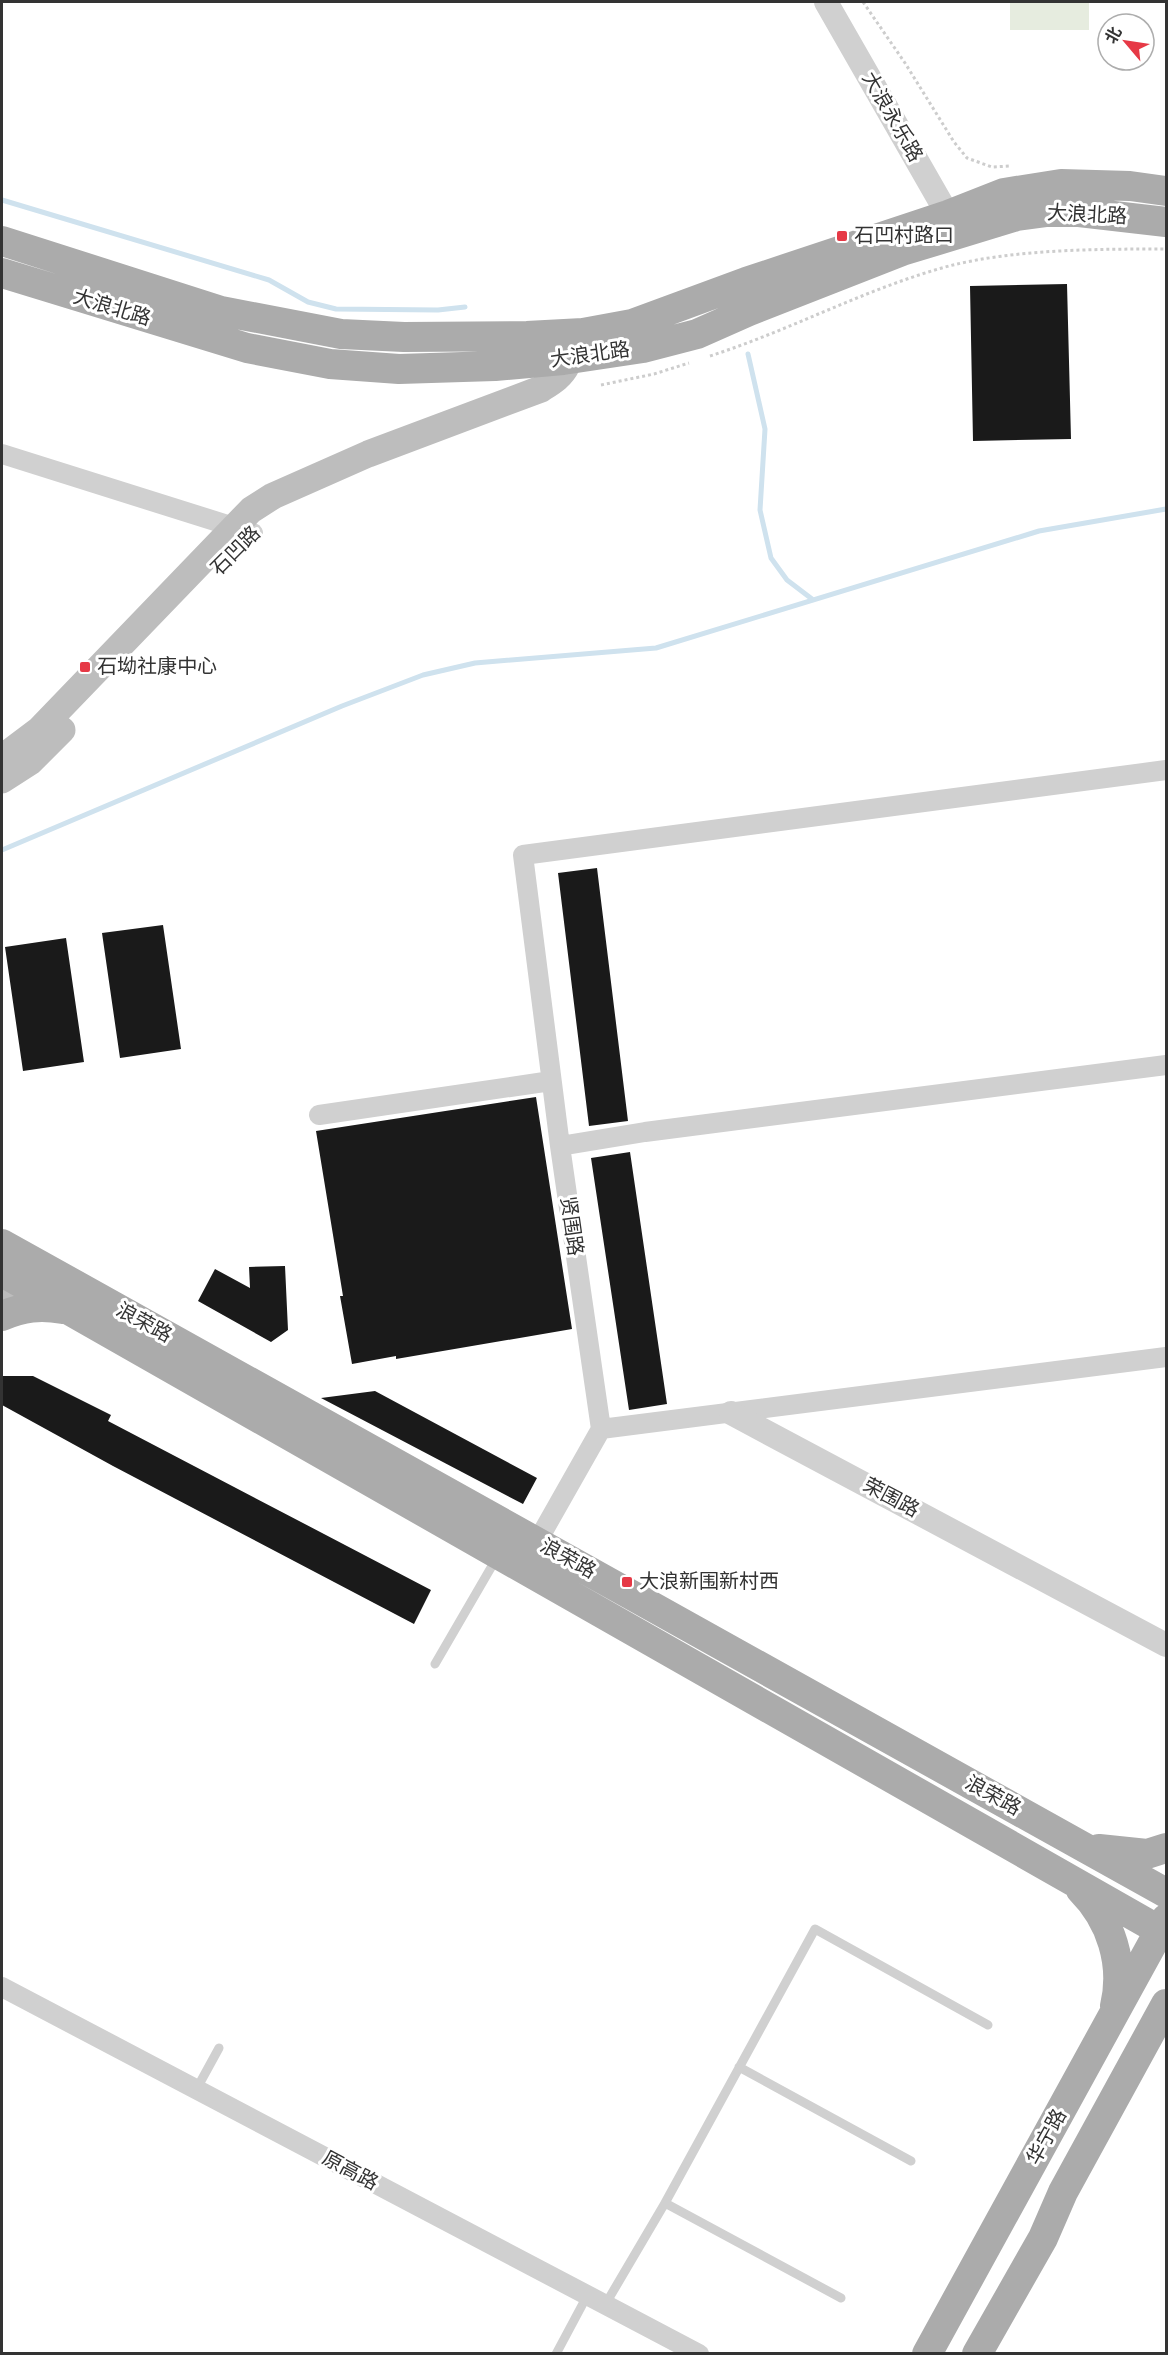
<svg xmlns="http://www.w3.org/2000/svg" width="1168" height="2355" font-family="'Sofia Sans Condensed','Noto Sans SC',sans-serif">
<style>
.green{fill:#e6ecdf}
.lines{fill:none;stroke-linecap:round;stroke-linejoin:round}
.stream{stroke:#cfe2ee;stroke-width:5}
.building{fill:#1a1a1a}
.path{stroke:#cdcdcd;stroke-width:3;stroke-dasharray:3 3;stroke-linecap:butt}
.service{stroke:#d0d0d0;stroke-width:9}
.minor{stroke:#d0d0d0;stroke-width:20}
.tertiary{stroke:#d0d0d0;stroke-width:24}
.secondary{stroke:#bdbdbd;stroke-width:27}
.primary{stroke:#ababab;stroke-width:30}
.poi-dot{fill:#e63946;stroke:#fff;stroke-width:2}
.labels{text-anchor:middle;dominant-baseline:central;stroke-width:6;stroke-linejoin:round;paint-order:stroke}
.street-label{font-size:20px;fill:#333;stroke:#fff}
.poi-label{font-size:20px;fill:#333;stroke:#fff;text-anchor:start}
</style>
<rect width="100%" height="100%" fill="#fff"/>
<path class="green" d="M1010 2H1089V30H1010Z"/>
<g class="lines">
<path class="stream" d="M2 200 269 280 308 302 336 309 438 310 465 307
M748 354 765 429 760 510 771 558 787 580 812 599
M2 850 342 706 423 675 475 663 656 648 1039 531 1166 509"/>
</g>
<path class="building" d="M1067 284 1071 439 973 441 970 286Z
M597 868 628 1121 589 1126 558 873Z
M163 925 181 1049 120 1058 102 933Z
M66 938 84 1062 23 1071 5 947Z
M536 1097 572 1329 396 1359V1356L352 1364 340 1296H343L316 1131Z
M630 1152 667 1404 629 1410 591 1158Z
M285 1266 288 1330 271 1342 198 1301 215 1269 250 1288 249 1267Z
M2 1376H33L111 1415 108 1421 431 1590 414 1624 113 1466 2 1405Z
M375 1391 537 1478 523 1504 321 1398Z"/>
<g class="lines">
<path class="path" d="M863 2 905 63 954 142 967 158 992 167 1010 166
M710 356C791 330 867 288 949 266 1016 249 1098 249 1166 249
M601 385 654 374 689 363"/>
<path class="service" d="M435 1664 496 1559
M739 2067 911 2161
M196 2090 219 2048
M665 2203 841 2298
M605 2305 665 2203 815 1929 988 2025
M556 2354 587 2296"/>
<path class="minor" d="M2 454 253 533
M319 1115 551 1081
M560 1146 645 1132 1166 1065
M601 1429 1166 1357
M527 1545 537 1542 601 1429 560 1146 523 855 1166 770
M2 1987 699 2354"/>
<path class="tertiary" d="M826 2 948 215 951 230
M731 1413 1166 1645"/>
<path class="secondary" d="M2 758 39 730 251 510 273 496 368 454 541 389C552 382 561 377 567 365L563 360
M2 780 30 762 62 730
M2 1299 18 1281 22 1262"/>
<path class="primary" d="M2 241 221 311 341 334 404 337 527 336 583 333 632 324 746 282 948 215 1004 193 1061 184 1130 186 1166 191
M2 273 247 348 330 364 399 369 495 366 563 360 643 348 697 334 749 311 902 251 1017 216 1047 212H1079L1166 222
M2 1244 1166 1893
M2 1272 1166 1934
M2 1316C23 1307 40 1305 63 1309
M1099 1849 1147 1854 1166 1848
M1081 1890C1111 1920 1125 1964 1115 2006
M927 2354 1166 1919
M977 2354 1043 2238 1063 2192 1166 2004"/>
</g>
<g class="poi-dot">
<rect x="836" y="230" width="12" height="12" rx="3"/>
<rect x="79" y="661" width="12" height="12" rx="3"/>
<rect x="621" y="1576" width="12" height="12" rx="3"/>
</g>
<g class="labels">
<g class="street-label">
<text transform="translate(892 117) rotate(60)">大浪永乐路</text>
<text transform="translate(1087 215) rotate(3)">大浪北路</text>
<text transform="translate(112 308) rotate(17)">大浪北路</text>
<text transform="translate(590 355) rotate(-8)">大浪北路</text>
<text transform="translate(236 551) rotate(-45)">石凹路</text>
<text transform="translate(571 1226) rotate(82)">贤围路</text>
<text transform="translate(144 1323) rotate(29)">浪荣路</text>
<text transform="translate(891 1498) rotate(28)">荣围路</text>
<text transform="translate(568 1559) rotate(29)">浪荣路</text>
<text transform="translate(993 1796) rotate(29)">浪荣路</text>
<text transform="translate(1047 2137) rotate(-61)">华宁路</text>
<text transform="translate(350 2171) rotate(28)">原高路</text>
</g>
<g class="poi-label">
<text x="854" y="236">石凹村路口</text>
<text x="97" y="667">石坳社康中心</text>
<text x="639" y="1582">大浪新围新村西</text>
</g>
</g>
<rect width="1168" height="2355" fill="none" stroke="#333333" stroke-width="6"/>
<g transform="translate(1126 42) rotate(299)"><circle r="28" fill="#ffffff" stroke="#adadad" stroke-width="1.5"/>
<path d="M0-4.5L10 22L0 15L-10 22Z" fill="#e63946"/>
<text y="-9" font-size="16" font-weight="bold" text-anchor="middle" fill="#333333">北</text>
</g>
</svg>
